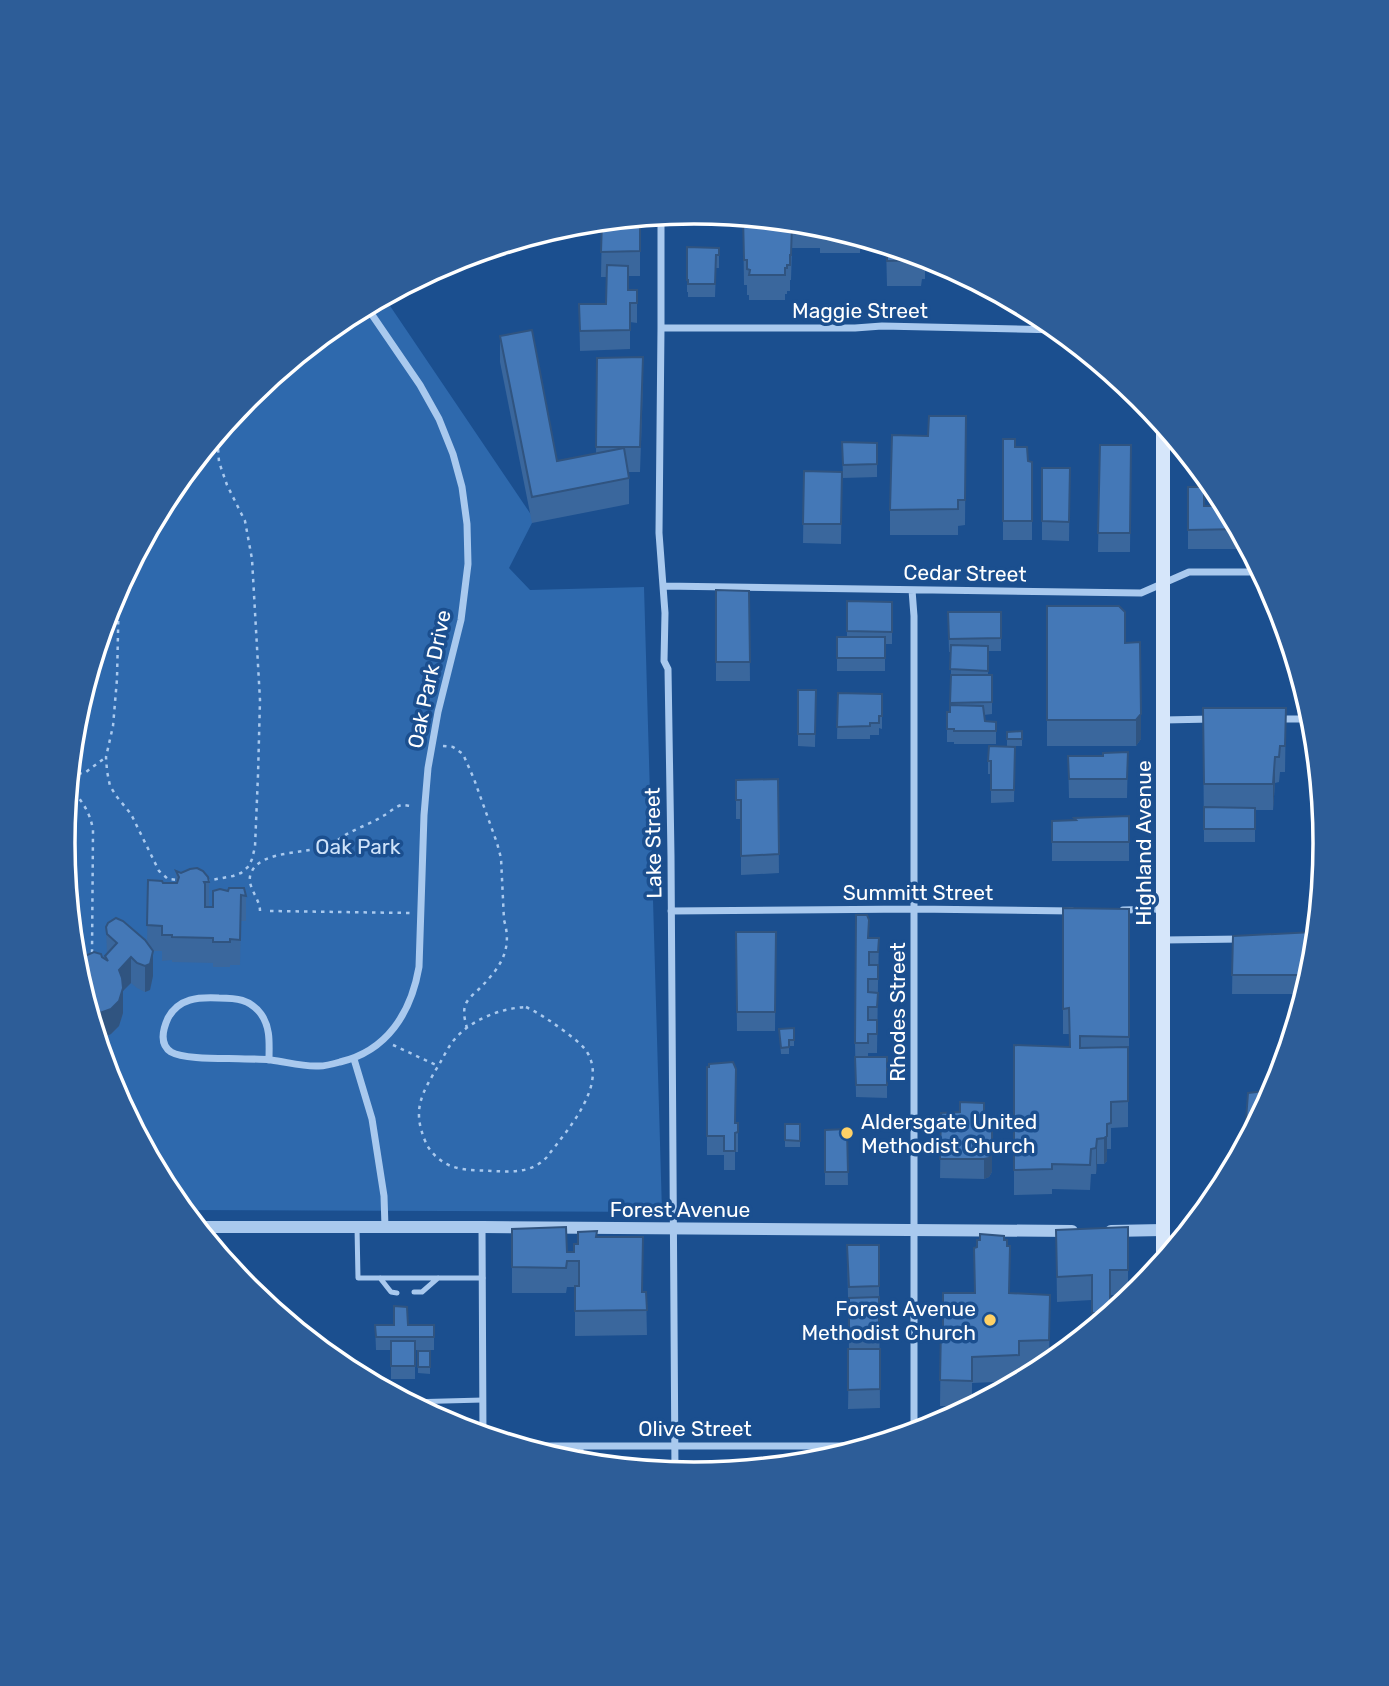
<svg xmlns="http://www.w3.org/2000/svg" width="1389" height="1686" font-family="Rubik,sans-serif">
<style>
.green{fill:#2e69ad}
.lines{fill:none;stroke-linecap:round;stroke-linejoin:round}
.path{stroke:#a9c9ee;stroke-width:2.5;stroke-dasharray:3.5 5;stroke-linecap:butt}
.service{stroke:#a9c9ee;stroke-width:5}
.minor{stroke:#a9c9ee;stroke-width:7}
.tertiary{stroke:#a9c9ee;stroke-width:12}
.secondary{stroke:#d6e6fa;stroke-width:14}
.wall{fill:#3a679d}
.shaded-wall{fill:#305480}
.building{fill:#4478b7;stroke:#305480;stroke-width:2}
.poi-dot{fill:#ffd166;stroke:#1b4f8f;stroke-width:2.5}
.labels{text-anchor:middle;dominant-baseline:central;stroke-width:7;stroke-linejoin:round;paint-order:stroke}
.street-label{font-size:21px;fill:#fff;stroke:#1b4f8f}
.park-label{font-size:21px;fill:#cfe3fa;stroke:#1b4f8f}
.poi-label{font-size:21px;fill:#fff;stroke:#1b4f8f;text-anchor:start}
.rim{fill:none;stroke:#fff;stroke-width:3.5}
</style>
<rect width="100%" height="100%" fill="#1b4f8f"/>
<path class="green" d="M384 297 534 519 509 568 530 590 644 587 662 1212 183 1210 169 1193 111 1084 75 966 63 843 75 719 111 601 170 492 248 396 344 318Z"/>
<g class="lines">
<path class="path" d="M119 587 117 679 113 726 106 757 107 771 110 786 117 797 131 814 159 871 168 879 178 880
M443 746 453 747 463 754 474 779 497 843 501 858 504 920C513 950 500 968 479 989 474 994 467 999 465 1006 463 1013 465 1021 467 1028
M70 776 86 772 106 757
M69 786C81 800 90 811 93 830L92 954
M206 881 233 876 241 873 249 866 252 859 255 847 258 775 260 700 252 559 245 521 227 485 219 462 217 434
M260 911C260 897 244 885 252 871 263 850 307 854 326 846 335 843 341 837 349 833 360 827 372 823 383 816 389 813 396 806 402 805 405 805 409 806 412 806
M270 911 410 913
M526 1007C541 1014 553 1023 567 1033 574 1039 582 1044 587 1052 608 1086 567 1130 547 1157 532 1173 513 1172 492 1171 480 1170 466 1171 454 1167 443 1164 431 1154 426 1143 411 1109 422 1093 440 1063 444 1056 448 1047 454 1040 470 1020 501 1008 526 1007Z
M393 1045 438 1066"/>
<path class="service" d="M357 1227 358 1278H483
M380 1278 391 1292 397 1293
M414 1292H422L438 1278
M407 1402 483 1400
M581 1463V1446"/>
<path class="minor" d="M661 215V328L659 533 665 613 664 661 668 669 671 856 675 1473
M661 328H855L882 326 1060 330
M663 586 1141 593 1189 572H1262
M1277 719H1306
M1164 720 1212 719
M1123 910 1163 909
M671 911 914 909 1072 911
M1164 940 1242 939
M354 1059 372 1119 384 1196 385 1227
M269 1060C269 1044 271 1028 261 1014 250 999 236 998 219 998 198 997 179 998 168 1018 163 1029 159 1044 171 1052 185 1060 227 1058 245 1059 254 1059 262 1059 271 1060 287 1062 303 1067 319 1066 326 1066 333 1064 340 1062 387 1051 411 1013 419 967L424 815 428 768 438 712 461 620 468 564 467 524 462 487 453 454 439 419 420 385 366 306
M210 1227 212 1246
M482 1227 483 1436
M912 1434 914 1427V616L912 590
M519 1446H872"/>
<path class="tertiary" d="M196 1227H482L1072 1231
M1111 1231 1163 1230"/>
<path class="secondary" d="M1163 423V1262"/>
</g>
<path class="wall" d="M743 216 818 224 886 244 860 245V253H820V248H792L791 280H790V291H787V294H785V300H749V295H747V285H744Z
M640 217V276H628V290H637V323L630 322V349L580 351 579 304H606L607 277H601L602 221Z
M886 245 925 256V279H922L921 286H887Z
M687 247 719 248V268H716L715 297H688V292H687Z
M500 336 557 461 596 454 597 358 643 383 640 472H628L629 478V504L532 523 500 362Z
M966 416 965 525 958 526V535H890V510L928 436Z
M1003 439 1015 447 1028 461 1032 462V540H1003Z
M842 442 877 443V477L843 478Z
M1100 445H1131L1130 552H1098Z
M1042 468H1070L1069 541 1042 540Z
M804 471 842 472 841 544 803 543Z
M1188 487 1204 506H1216L1220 493 1250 549H1188Z
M716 590 749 591 750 681H716Z
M847 601 892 602V644H885V671H837V637H847Z
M1047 606 1125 643 1141 739 1136 746H1047Z
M948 612H1001V651H988V675H992V714L984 715 985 721 996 722V744H954V742H947V712H950L951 682V652H949Z
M798 690H816L815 747 798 746Z
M838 693 882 694V729L879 728V735H870V739H837Z
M1203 708H1286L1285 772H1280L1279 782 1275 783 1273 810H1255V842H1204Z
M1022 731V746H1007V732Z
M1015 747 1014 802 991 803V774H988V761Z
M1128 752 1127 798H1069L1068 756H1103Z
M778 779 779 873 741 875V819H736V780Z
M1129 816V861H1052V821L1074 820V818Z
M176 871 181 873 209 882V907H213V891L246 896V921H241L240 965H230V967H213V963L172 962V960L162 961V951H153V976L150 990 145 992 137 988 131 983 123 991V1013L119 1026 111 1034 100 1039 98 1034H96L75 966 102 957 105 959 107 955 106 927 147 943 148 880 163 883H176Z
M1063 908 1129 909V1063H1128V1127L1111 1128V1149H1107V1161L1104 1164H1097L1096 1174H1091L1090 1190 1052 1189V1194L1014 1195V1045L1069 1047V1034H1063Z
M736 932H776L775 1031H737Z
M1233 936 1314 967 1305 994H1232Z
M869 938H879L878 984 877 1053H868V1057H887V1098L856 1097 855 1043Z
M794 1028V1046H789V1054H781L779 1029Z
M707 1067 735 1123H738V1152H735V1170H724V1155H707Z
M1275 1090 1249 1139H1246V1120Z
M960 1112 984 1124 992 1172 989 1177 984 1179 940 1178 941 1113Z
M785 1124H800V1147H785Z
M847 1129 848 1185H825V1130Z
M1128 1227V1295H1110V1315L1092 1330V1300L1057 1302 1056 1230Z
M512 1229 567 1252H574L578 1244 597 1237 643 1292H646L647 1335 575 1336V1287H567L566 1293H512Z
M847 1245 879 1286 880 1408 848 1409 849 1349Z
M1009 1293 1050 1295 1049 1365 1019 1367V1381L972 1383V1406H940L941 1327Z
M375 1325H434V1350H415V1379H391V1350H376Z
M418 1351H430V1374L418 1373Z"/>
<path class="shaded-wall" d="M1141 714V739L1136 746V720Z
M1275 757V783L1273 810V784Z
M153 951V976L150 990 145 992V966Z
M131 957V983L123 991V1013L119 1026 111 1034 100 1039V1013L119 970Z
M1107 1124V1161L1104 1164V1138Z
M1097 1139V1164L1096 1174V1148Z
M992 1152V1172L989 1177 984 1179V1159Z"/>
<path class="building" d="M743 216 810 223H792L791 255H790V265H787V268H785V275H749L750 270 747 269V260H744Z
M640 217V251L601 252 602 221Z
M820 224 831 228H820Z
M887 245 921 255V260L887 261Z
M687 247 719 248V255H716L715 284H688V280H687Z
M607 265 628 266V290H637V303H630V330L580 331 579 304H606Z
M532 330 557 461 624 448 629 478 532 497 500 336Z
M643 357 640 447H596L597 358Z
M929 416H966L965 500H958V509L890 510 892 435 928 436Z
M1003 439H1015V447H1027L1028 461 1032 462V521H1003Z
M842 442 877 443V464L843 465Z
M1100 445H1131L1130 533H1098Z
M1042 468H1070L1069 522 1042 521Z
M804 471 842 472 841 524H803Z
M1188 487H1204V506H1217L1216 488 1220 493 1240 529 1188 530Z
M716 590 749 591 750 662H716Z
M847 601 892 602V632L847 631Z
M1047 606H1119L1125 612V643L1140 642 1141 714 1136 720H1047Z
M948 612H1001V638L949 639Z
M837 637H885V658H837Z
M951 645 988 646V671L950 669Z
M951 675H992V702L950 703Z
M798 690H816L815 734H798Z
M838 693 882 694V716H879V723H870V726L837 727Z
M950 705 983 706 985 721 996 722V731H954V729H947V712H950Z
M1203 708H1286L1285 746H1280L1279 757H1275L1273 784H1204Z
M1022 731V739H1007V732Z
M989 746 1015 747 1014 790H991V761H988Z
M1128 752 1127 779H1069L1068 756H1103V753Z
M778 779 779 854 741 856V800H736V780Z
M1204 807 1255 808V829H1204Z
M1129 816V842H1052V821L1076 820 1074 818Z
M197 868 203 871 208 877 209 882H204L205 884V907H213V891L220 889 228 891 229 888H244L246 896 241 895 240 940 230 939V942H213V938L172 937V935H162V926L147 925 148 880 162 881 163 883H177L179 877 176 871 181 873 190 869Z
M1063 908 1129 909V1037L1080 1036V1048L1128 1047V1101L1111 1102V1123L1107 1124V1136L1104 1138 1097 1139 1096 1148 1091 1149 1090 1165 1052 1164V1169L1014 1170V1045L1070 1047 1069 1008 1063 1009Z
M856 915H867L869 920 868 938H879L878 952H869V965H878V979H868V992L878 993 877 1007H868V1020H877V1034H868V1043H855Z
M116 918 123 921 145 940 153 951 150 964 145 966 137 963 131 957 119 970 122 978 123 988 119 1001 111 1009 100 1013 98 1009 89 1010 75 964 80 958 94 952 101 954 102 957 108 961 105 956 117 943 107 934 106 927 108 923Z
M736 932H776L775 1012H737Z
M1314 932V967L1311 975H1232L1233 936Z
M794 1028V1040H789V1047L781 1048 779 1029Z
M855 1057H887V1085H856Z
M733 1062 736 1069 735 1123H738V1132L735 1133V1151H724V1136H707V1067H709V1064Z
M1275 1090 1259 1120H1246L1248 1093Z
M960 1102 984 1103V1124H992V1152L989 1158 984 1159H940L941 1113 960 1112Z
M785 1124H800V1141L785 1140Z
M847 1129 848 1172H825V1130Z
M566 1227 567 1252H574V1244H578V1232L597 1231 596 1237H643L642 1292H646L647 1310 575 1311V1286H579V1261H567L566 1268 512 1267V1229Z
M1128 1227V1270H1110V1313H1092V1275L1057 1277 1056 1230Z
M980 1234 1004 1236V1240H1007V1246H1010L1009 1293 1050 1295 1049 1340 1019 1341V1355L972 1357V1381L940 1380 941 1327 943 1326V1293H975L974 1248 977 1247V1240H980Z
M847 1245H879V1286L849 1287Z
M879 1297V1338L849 1339V1298Z
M394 1306 407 1307 408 1325H434V1337H376L375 1325H394Z
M391 1341H415V1366H391Z
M848 1349H880V1389L848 1390Z
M418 1351H430V1367H418Z
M606 1458H630L629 1461H649V1470L606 1466Z"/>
<g class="poi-dot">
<circle cx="847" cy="1133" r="7"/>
<circle cx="990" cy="1320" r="7"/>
</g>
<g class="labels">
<g class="street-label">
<text x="860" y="310">Maggie Street</text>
<text transform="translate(965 573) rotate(1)">Cedar Street</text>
<text transform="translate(429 679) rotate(-78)">Oak Park Drive</text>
<text transform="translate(653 843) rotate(-91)">Lake Street</text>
<text transform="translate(1143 843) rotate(-90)">Highland Avenue</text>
<text x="918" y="892">Summitt Street</text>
<text transform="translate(897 1012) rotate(-90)">Rhodes Street</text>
<text x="680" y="1209">Forest Avenue</text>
<text x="695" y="1428">Olive Street</text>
</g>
<g class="park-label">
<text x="358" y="846">Oak Park</text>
</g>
<g class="poi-label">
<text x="861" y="1121">Aldersgate United<tspan x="861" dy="24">Methodist Church</tspan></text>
<text x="976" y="1308" text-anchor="end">Forest Avenue<tspan x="976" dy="24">Methodist Church</tspan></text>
</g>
</g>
<path d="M0 0H1389V1686H0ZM75 843a619 619 0 1 1 1238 0a619 619 0 1 1-1238 0Z" fill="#2d5d98" fill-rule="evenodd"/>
<path class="rim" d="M75 843a619 619 0 1 1 1238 0a619 619 0 1 1-1238 0Z"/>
</svg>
